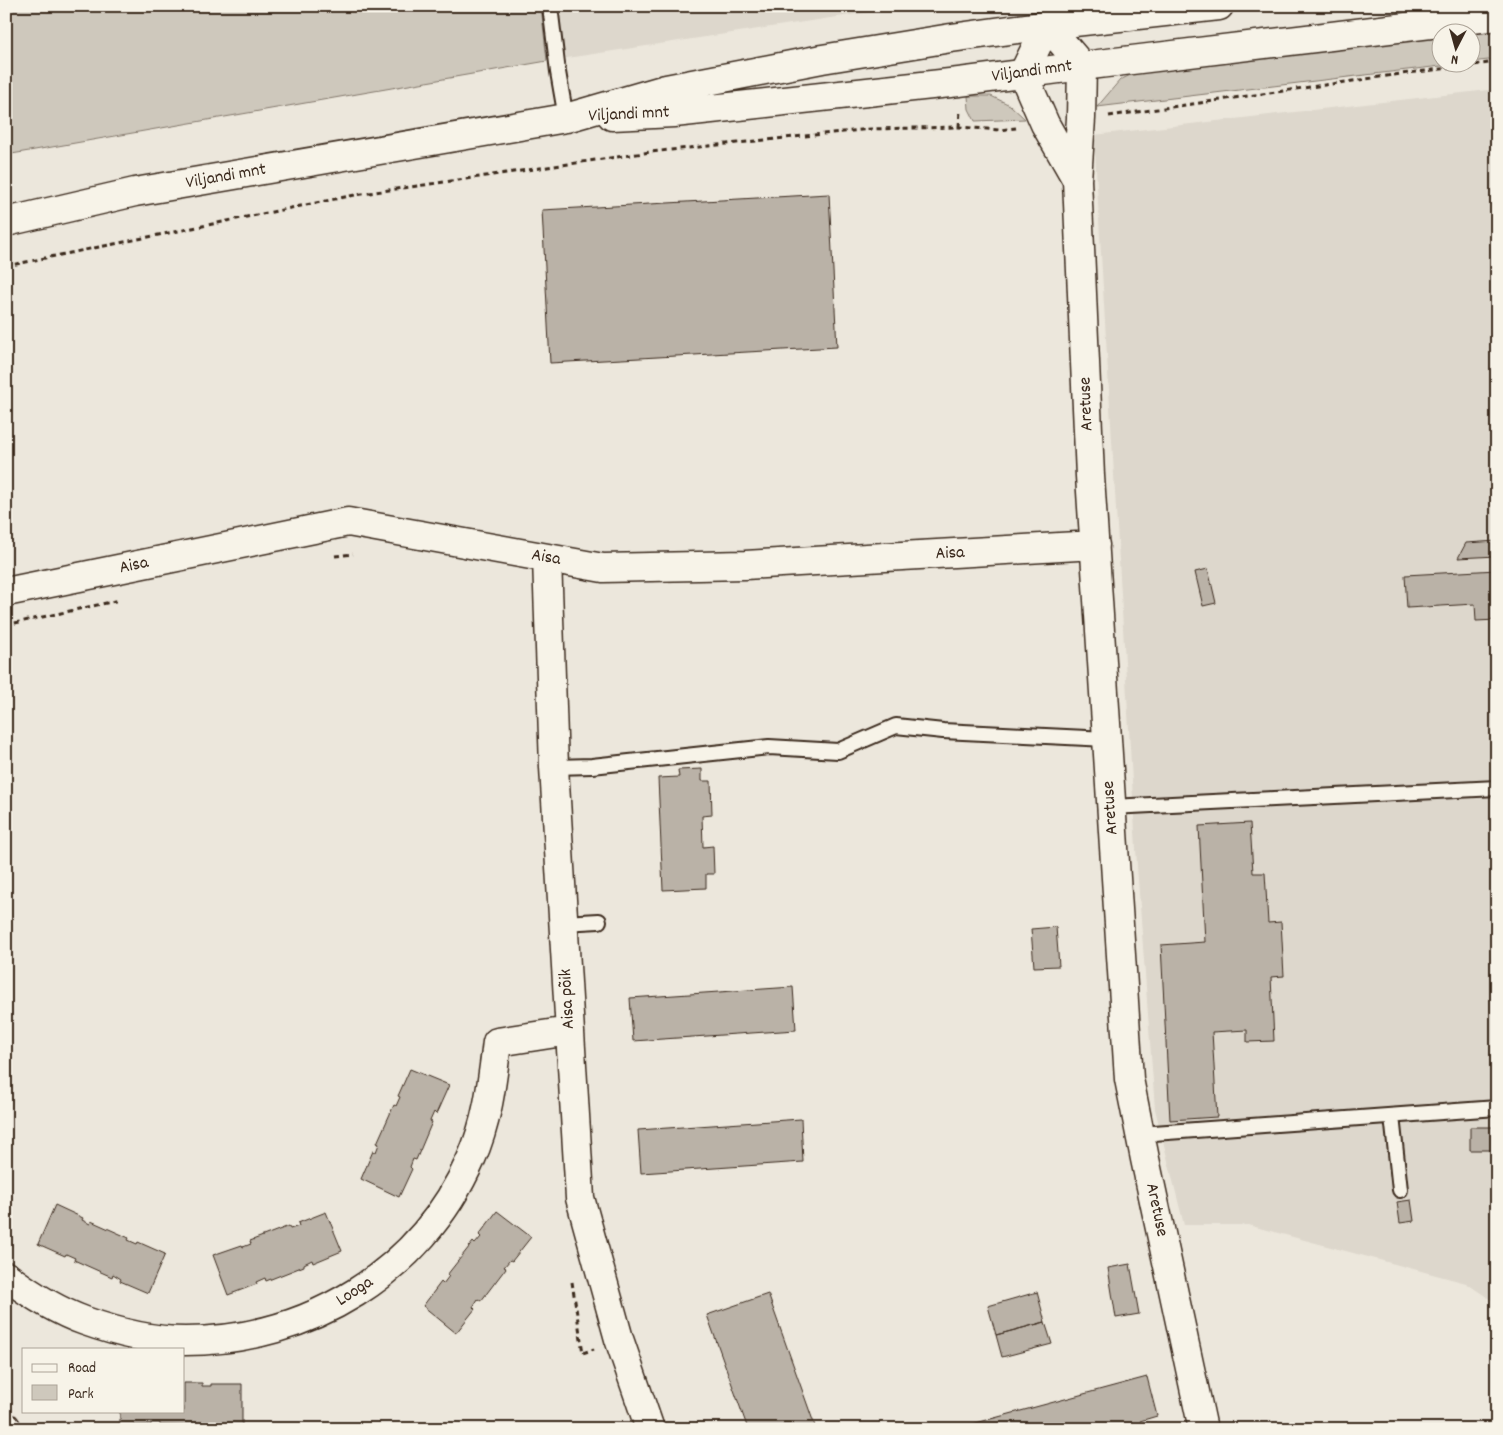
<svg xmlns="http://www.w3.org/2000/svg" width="1503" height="1435" font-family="Dekko,sans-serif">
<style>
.built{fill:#ddd7cc}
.green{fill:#cec8bc;stroke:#84796d}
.building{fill:#bab2a7;stroke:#3b2a1e}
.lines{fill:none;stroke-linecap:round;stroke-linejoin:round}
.service-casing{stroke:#3b2a1e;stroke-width:18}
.minor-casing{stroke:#3b2a1e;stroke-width:31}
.primary-casing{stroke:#3b2a1e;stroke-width:31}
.path{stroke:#3b2a1e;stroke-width:3;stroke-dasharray:5 4;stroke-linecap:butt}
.service{stroke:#f7f3e8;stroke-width:14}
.minor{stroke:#f7f3e8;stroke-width:28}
.primary{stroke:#f7f3e8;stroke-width:28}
.labels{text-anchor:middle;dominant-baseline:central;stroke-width:4;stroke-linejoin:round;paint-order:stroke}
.street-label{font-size:18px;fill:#3b2a1e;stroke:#f7f3e8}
</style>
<rect width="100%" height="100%" fill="#ece7dc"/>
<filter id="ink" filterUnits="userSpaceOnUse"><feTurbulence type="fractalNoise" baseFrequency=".02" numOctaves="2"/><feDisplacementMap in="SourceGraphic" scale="10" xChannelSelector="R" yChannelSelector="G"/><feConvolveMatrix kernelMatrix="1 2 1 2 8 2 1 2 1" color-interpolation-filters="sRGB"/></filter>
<g filter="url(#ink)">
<path class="built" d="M541 6H910L547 61Z
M1497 89V1304L1466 1283 1248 1225H1184L1155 1109 1137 866 1094 135Z"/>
<path class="green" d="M6 6H541L547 61 6 155Z
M1497 31V59L1471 62V34Z
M1440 37V62L1466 63 1097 107 1120 80 1141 70Z
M968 96H991L1010 105 1025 119 975 121 969 109Z"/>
<path class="building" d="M829 194 837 347 550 363 542 210Z
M1497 541V556L1458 558 1466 543Z
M1208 569 1216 603 1203 606 1195 572Z
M1497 570V620L1476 621 1475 604 1407 608 1405 575Z
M702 769V781H711L712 815 702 816 703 847 713 846 714 874H706V888L663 890 658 778 679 777 678 770Z
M1250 823 1253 873H1265L1268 923 1281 922 1284 976 1271 977 1274 1041 1247 1042V1030L1212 1032 1217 1117 1170 1120 1161 945 1205 942 1199 826Z
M1056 927 1059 966 1034 967 1031 929Z
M793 987 796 1030 633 1041 630 998Z
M410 1069 449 1085 436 1114 434 1112 430 1121 432 1122 416 1160 413 1159 410 1167 412 1169 399 1197 361 1179 373 1151 376 1152 379 1144 377 1143 394 1105 396 1106 400 1097 398 1096Z
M801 1119 803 1162 641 1173 638 1130Z
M1470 1127H1497V1150H1470Z
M1411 1200 1414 1221 1400 1223 1397 1202Z
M55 1205 83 1218 82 1220 90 1224 91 1221 129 1238 128 1240 137 1244 138 1242 165 1254 148 1293 120 1281 121 1279 113 1274 112 1277 74 1260 75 1258 66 1254 65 1256 38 1244Z
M497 1211 531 1237 512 1261 510 1260 504 1267 506 1268 481 1301 478 1299 473 1307 475 1309 456 1333 423 1306 441 1282 443 1284 449 1276 447 1275 473 1242 475 1244 481 1237 479 1235Z
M326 1212 342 1251 313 1263 312 1260 304 1264V1266L266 1281 265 1278 256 1282 257 1284 228 1295 213 1255 242 1245 243 1247 251 1244 250 1241 289 1226 290 1229 299 1226 298 1223Z
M1130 1264 1139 1314 1116 1318 1108 1268Z
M1037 1292 1045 1322 996 1335 988 1306Z
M768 1294 816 1429H748L707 1315Z
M1045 1322 1052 1344 1002 1357 996 1335Z
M1147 1377 1157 1416 1140 1421 1142 1429H962L961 1427Z
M184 1383H202V1386H211V1384H242V1426H211V1423H202V1426L160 1425V1423H151V1425H120V1411H184Z"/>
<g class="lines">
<defs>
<path id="service" d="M550 6 558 72 566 118
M554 767 592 766 769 747 838 751 896 726 943 731 1107 739
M1111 807 1497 788
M563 923 599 921
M1392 1116 1400 1190
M1140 1134 1497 1108"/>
<path id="minor" d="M1077 180 1045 124 1023 74 1047 25 1082 66 1081 118 1077 180 1090 476 1129 1079 1145 1159 1203 1429
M547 558 554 767 580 1198 619 1339 650 1429
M6 592 348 522 603 568 745 565 1095 545
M6 1276C30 1294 57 1311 85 1321 116 1332 152 1341 185 1341 308 1341 421 1273 471 1159 488 1121 492 1082 497 1042L569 1031
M6 1427 7 1429"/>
<path id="primary" d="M612 116 674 113 959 82 1082 66 1497 16
M6 222 135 192 566 118 666 89 822 59 951 38 1047 25 1219 6"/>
</defs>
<use href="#service" class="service-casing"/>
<use href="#minor" class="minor-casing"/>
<use href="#primary" class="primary-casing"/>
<path class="path" d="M1109 116 1401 74 1497 62
M959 127 960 110
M6 266 355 195 651 152 871 129 959 127 1000 130 1016 128
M335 556 353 554
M6 625 120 600
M572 1282 583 1353 594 1349"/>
<use href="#service" class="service"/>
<use href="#minor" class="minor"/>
<use href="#primary" class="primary"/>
</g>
</g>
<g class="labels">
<g class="street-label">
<text transform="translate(1032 72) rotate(-8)">Viljandi mnt</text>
<text transform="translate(629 115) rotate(-3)">Viljandi mnt</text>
<text transform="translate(226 177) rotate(-10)">Viljandi mnt</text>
<text transform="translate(1087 404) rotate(-92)">Aretuse</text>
<text transform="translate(950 554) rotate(-3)">Aisa</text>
<text transform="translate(546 558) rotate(10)">Aisa</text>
<text transform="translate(134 566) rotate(-12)">Aisa</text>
<text transform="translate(1111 808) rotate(-94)">Aretuse</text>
<text transform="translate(568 999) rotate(-93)">Aisa põik</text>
<text transform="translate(1156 1210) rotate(78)">Aretuse</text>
<text transform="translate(355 1292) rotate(-33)">Looga</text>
</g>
</g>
<rect width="1503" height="1435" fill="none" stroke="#f7f3e8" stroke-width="25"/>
<rect x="12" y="12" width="1478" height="1410" fill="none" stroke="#3b2a1e" stroke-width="2" filter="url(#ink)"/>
<rect x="22" y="1348" width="162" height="65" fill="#f7f3e8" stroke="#aca397"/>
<rect x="32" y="1364" width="25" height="8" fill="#f7f3e8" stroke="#aca397"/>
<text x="68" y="1372" font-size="15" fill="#3b2a1e">Road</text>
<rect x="32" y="1385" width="25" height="15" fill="#cec8bc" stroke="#aca397"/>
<text x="68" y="1398" font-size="15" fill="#3b2a1e">Park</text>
<g transform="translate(1456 48) rotate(186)"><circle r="24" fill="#f7f3e8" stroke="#aca397"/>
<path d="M0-4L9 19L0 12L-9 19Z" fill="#3b2a1e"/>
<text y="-8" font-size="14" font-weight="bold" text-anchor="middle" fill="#3b2a1e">N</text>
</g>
</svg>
